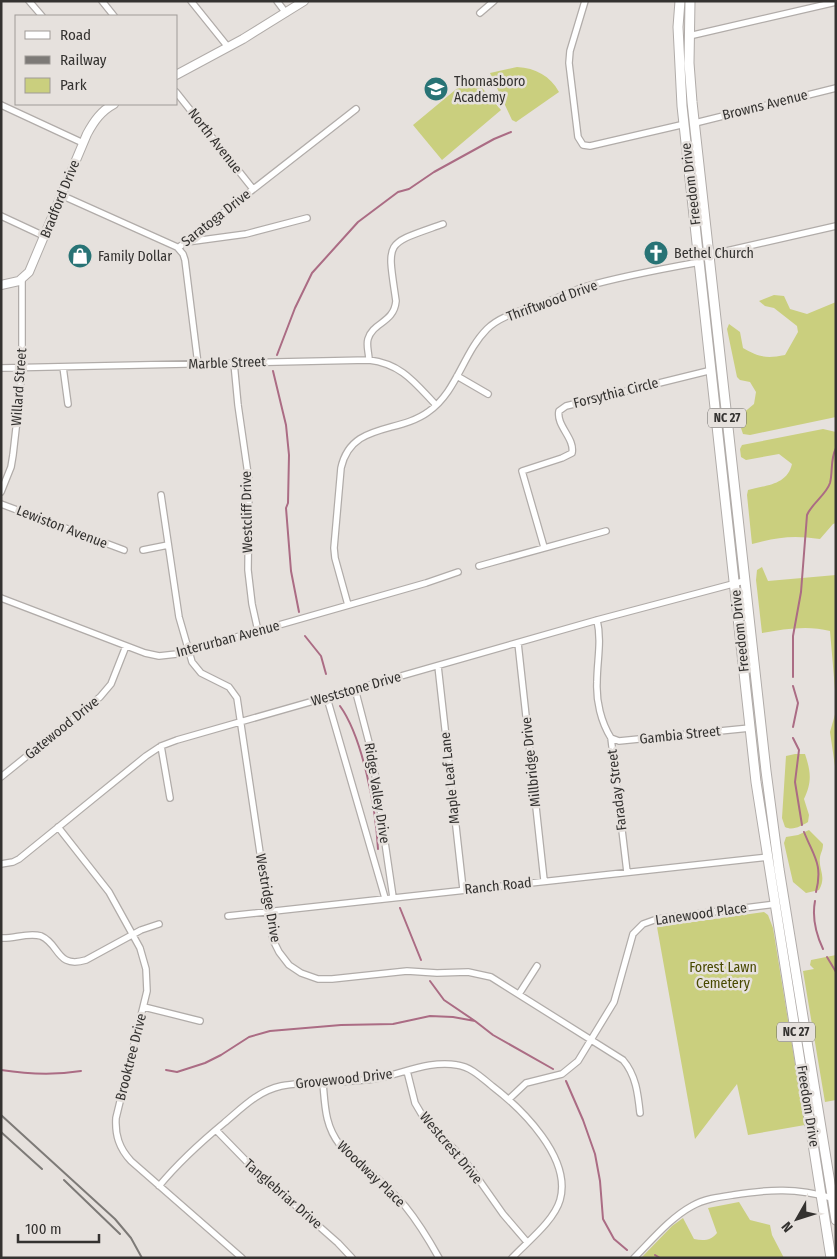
<svg xmlns="http://www.w3.org/2000/svg" width="837" height="1259" font-family="'Fira Sans Condensed',sans-serif">
<style>
.green{fill:#cacf7e}
.lines{fill:none;stroke-linecap:round;stroke-linejoin:round}
.stream{stroke:#ab6c84;stroke-width:2}
.street-casing{stroke:#b1aca9;stroke-width:8}
.secondary-casing{stroke:#b1aca9;stroke-width:10}
.primary-casing{stroke:#b1aca9;stroke-width:11}
.street{stroke:#fff;stroke-width:5.5}
.secondary{stroke:#fff;stroke-width:8}
.primary{stroke:#fff;stroke-width:9}
.rail{stroke:#7d7a77;stroke-width:2}
.labels{text-anchor:middle;dominant-baseline:central;stroke-width:5;stroke-linejoin:round;paint-order:stroke}
.shield{fill:#e6e1dd;stroke:#696664;stroke-width:1}
.shield-label{font-size:12px;font-weight:bold;fill:#343230}
.poi-label{font-size:14px;fill:#343230;stroke:#e6e1dd;text-anchor:start}
.street-label{font-size:14px;fill:#343230;stroke:#e6e1dd}
.park-label{font-size:14px;fill:#484900;stroke:#e6e1dd}
</style>
<rect width="100%" height="100%" fill="#e6e1dd"/>
<path class="green" d="M517 67C536 68 550 76 559 92L516 122 512 120 490 73Z
M472 76 501 110 442 160 413 125Z
M774 295 784 296 790 309 807 314 836 302V417L750 435 743 434 740 425 742 414 754 404 756 392 750 382 740 380 737 377 727 329 729 324 740 332 743 348C759 357 766 359 785 355L798 332 797 326 774 308 765 306 759 301Z
M823 429 836 432V523L833 524 820 539C793 535 778 537 752 544L747 495 748 490C767 485 787 485 792 464L779 454 746 460 741 457 740 449 742 445Z
M762 567 768 581 836 575V701L830 631C808 625 784 629 762 633L756 580 757 570Z
M836 711V773L830 732Z
M795 754H805C811 772 812 782 804 799L809 815 808 822C801 826 793 831 785 827L782 818 786 756Z
M809 830 823 844C823 850 821 852 820 857 818 869 827 876 819 890L806 893 793 882 784 843 786 837 798 835Z
M764 912 768 915 773 928 805 1125 748 1135 737 1084 695 1139 657 927Z
M836 955V1100L825 1102 803 971 814 969 810 965 811 960Z
M739 1202 750 1220 770 1225 772 1235 784 1258 642 1257 672 1226 683 1218 694 1239C703 1241 711 1241 717 1233L708 1208Z"/>
<g class="lines">
<path class="stream" d="M277 355 295 308 312 273 358 222 398 192 409 189 434 172 494 139 511 132
M273 371 286 425 289 455 288 503 286 508 291 571 299 612
M305 636 321 656 326 674
M793 677V636L801 592 807 515C812 503 826 495 830 483 833 471 830 460 836 448
M793 686 798 703 793 727
M340 706C363 738 376 810 378 849
M793 738 799 750 795 782 802 825
M804 832C814 857 823 864 816 892
M815 901C812 917 816 934 823 949
M400 908 421 960
M827 957 836 972
M430 981 444 1000 475 1021 493 1035 553 1069
M1 1070C27 1074 56 1075 81 1071
M166 1070 177 1072 205 1063 221 1055 249 1037 270 1031 341 1025 393 1024 430 1016 453 1017 475 1021
M566 1081 583 1120 595 1154 600 1181 603 1219 614 1239 627 1250
M655 1255 660 1258"/>
<defs>
<path id="street" d="M29 1 42 16
M102 1 114 16
M191 1 228 47
M277 1 286 13
M585 1 570 51 569 63 578 137 583 145 590 146 685 124
M480 13 494 1
M689 36 836 2
M176 92 253 189
M1 105 83 143
M695 123 836 88
M61 195 177 247 183 254 185 260 198 364
M1 216 44 236
M187 242 246 234 307 218
M178 248 356 109
M709 255 836 226
M369 360C369 353 366 346 368 339 373 322 394 323 396 301 387 239 384 245 443 224
M234 363 238 405 249 481 248 570 252 604 258 631
M63 367 68 404
M1 368 369 360C402 364 415 383 436 405
M457 376 488 394
M1 492 11 467 13 455 19 402 22 367V280
M161 495 179 617 192 662 201 673 229 687 237 698 273 940 279 952 289 965 301 973 318 979H332L407 971 437 973 468 972 491 977 623 1060C636 1075 638 1094 640 1113
M1 504 124 550
M544 547 522 471 562 458 572 453C575 438 556 426 559 411L566 406 712 370
M143 550 168 545
M479 566 606 531
M1 598 145 653 159 656 177 654 426 583 458 572
M348 605 335 558 334 548 341 468C351 422 398 434 428 412 457 392 463 353 487 329 500 316 521 311 538 305 554 300 569 292 584 287 622 276 661 269 700 262
M597 620C602 641 597 661 597 682 596 701 601 722 611 738L627 872
M518 643 544 880
M438 666 463 889
M355 689 372 754 393 897
M327 698 385 898
M611 738 619 741 750 728
M161 746 170 798
M1 777 100 697 111 684 126 646
M58 827 109 892 140 948 146 969 147 991 116 1118C115 1135 119 1148 131 1161L242 1258
M1 864 13 862 19 859 146 756 161 746 177 740 597 620 744 581
M228 916 768 857
M1 938C14 939 28 932 41 936 60 944 56 969 86 960L141 930 159 924
M519 994 537 966
M144 1007 200 1021
M407 1071 415 1103 425 1120 456 1151 472 1170 503 1214 527 1242
M323 1083C325 1106 325 1126 340 1145 362 1165 386 1184 405 1206 418 1222 429 1240 439 1258
M509 1099 526 1083 562 1074 578 1061 614 1002 633 934 643 924 657 919 776 904
M216 1130 253 1168 338 1243 352 1258
M159 1186C179 1162 201 1142 224 1123 242 1108 258 1091 281 1086 313 1080 347 1084 379 1078 404 1073 431 1060 457 1065 471 1067 481 1077 492 1086 522 1109 572 1158 560 1200 554 1221 527 1242 512 1258
M634 1258C652 1240 670 1218 692 1206 704 1199 719 1197 733 1195 770 1189 796 1188 832 1198"/>
<path id="secondary" d="M176 75 243 39 304 1
M1 285 19 281 29 272 87 134C94 121 101 111 114 104"/>
<path id="primary" d="M680 1 678 27 682 106 756 782 831 1258
M690 1 689 63 692 102 766 771 779 869 836 1220"/>
</defs>
<use href="#street" class="street-casing"/>
<use href="#secondary" class="secondary-casing"/>
<use href="#primary" class="primary-casing"/>
<use href="#street" class="street"/>
<use href="#secondary" class="secondary"/>
<use href="#primary" class="primary"/>
<path class="rail" d="M1 1115 115 1219 131 1238 142 1258
M1 1132 42 1169
M64 1180 120 1234"/>
</g>
<defs>
<symbol id="school-disc" viewBox="-11 -11 22 22"><circle r="9.5" fill="#287375" stroke="#e6e1dd"/><path d="M0-5L7-2L0 1L-7-2ZM-4 1L0 2.5L4 1V4Q0 6-4 4Z" fill="#fff"/></symbol>
<symbol id="church-disc" viewBox="-11 -11 22 22"><circle r="9.5" fill="#287375" stroke="#e6e1dd"/><path d="M-1.2-6h2.4v3.5h3.3v2.4h-3.3V6h-2.4V-.1h-3.3v-2.4h3.3Z" fill="#fff"/></symbol>
<symbol id="shop-disc" viewBox="-11 -11 22 22"><circle r="9.5" fill="#287375" stroke="#e6e1dd"/><path d="M-5-2.5h2.3a2.7 3.5 0 0 1 5.4 0H5L5.5 6h-11ZM-1.5-2.5h3a1.5 2.3 0 0 0-3 0Z" fill="#fff"/></symbol>
</defs>
<g fill-rule="evenodd">
<use href="#school-disc" x="422" y="75" width="28" height="28"/>
<use href="#church-disc" x="642" y="239" width="28" height="28"/>
<use href="#shop-disc" x="66" y="242" width="28" height="28"/>
</g>
<g class="labels">
<g class="shield">
<rect x="708" y="408.5" width="38" height="19" rx="4"/>
<rect x="777" y="1022.5" width="38" height="19" rx="4"/>
</g>
<g class="shield-label">
<text x="727" y="418">NC 27</text>
<text x="796" y="1032">NC 27</text>
</g>
<g class="poi-label">
<text x="454" y="81">Thomasboro<tspan x="454" dy="16">Academy</tspan></text>
<text x="674" y="253">Bethel Church</text>
<text x="98" y="256">Family Dollar</text>
</g>
<g class="street-label">
<text transform="translate(765 105) rotate(-14)">Browns Avenue</text>
<text transform="translate(215 141) rotate(52)">North Avenue</text>
<text transform="translate(691 184) rotate(-97)">Freedom Drive</text>
<text transform="translate(60 199) rotate(-68)">Bradford Drive</text>
<text transform="translate(216 218) rotate(-38)">Saratoga Drive</text>
<text transform="translate(552 301) rotate(-20)">Thriftwood Drive</text>
<text transform="translate(227 363) rotate(-2)">Marble Street</text>
<text transform="translate(19 387) rotate(-86)">Willard Street</text>
<text transform="translate(616 393) rotate(-14)">Forsythia Circle</text>
<text transform="translate(247 512) rotate(-91)">Westcliff Drive</text>
<text transform="translate(62 527) rotate(21)">Lewiston Avenue</text>
<text transform="translate(740 631) rotate(-96)">Freedom Drive</text>
<text transform="translate(228 639) rotate(-15)">Interurban Avenue</text>
<text transform="translate(356 689) rotate(-16)">Weststone Drive</text>
<text transform="translate(62 728) rotate(-39)">Gatewood Drive</text>
<text transform="translate(680 735) rotate(-6)">Gambia Street</text>
<text transform="translate(531 762) rotate(-96)">Millbridge Drive</text>
<text transform="translate(450 778) rotate(-96)">Maple Leaf Lane</text>
<text transform="translate(617 790) rotate(-97)">Faraday Street</text>
<text transform="translate(377 793) rotate(81)">Ridge Valley Drive</text>
<text transform="translate(498 886) rotate(-6)">Ranch Road</text>
<text transform="translate(268 898) rotate(80)">Westridge Drive</text>
<text transform="translate(701 914) rotate(-8)">Lanewood Place</text>
<text transform="translate(131 1057) rotate(-76)">Brooktree Drive</text>
<text transform="translate(344 1079) rotate(-6)">Grovewood Drive</text>
<text transform="translate(808 1106) rotate(81)">Freedom Drive</text>
<text transform="translate(451 1148) rotate(50)">Westcrest Drive</text>
<text transform="translate(371 1174) rotate(44)">Woodway Place</text>
<text transform="translate(283 1194) rotate(41)">Tanglebriar Drive</text>
</g>
<g class="park-label">
<text x="723" y="967">Forest Lawn<tspan x="723" dy="16">Cemetery</tspan></text>
</g>
</g>
<rect width="837" height="1259" fill="none" stroke="#343230" stroke-width="5"/>
<rect x="15" y="15" width="162" height="90" fill="#e6e1dd" stroke="#9f9b98"/>
<rect x="25" y="31" width="25" height="8" fill="#ffffff" stroke="#9f9b98"/>
<text x="60" y="40" font-size="15" fill="#343230">Road</text>
<rect x="25" y="56" width="25" height="8" fill="#7d7a77" stroke="#9f9b98"/>
<text x="60" y="65" font-size="15" fill="#343230">Railway</text>
<rect x="25" y="78" width="25" height="15" fill="#cacf7e" stroke="#9f9b98"/>
<text x="60" y="90" font-size="15" fill="#343230">Park</text>
<g transform="translate(797 1219) rotate(231)" stroke="#e6e1dd" stroke-width="4" paint-order="stroke">
<path d="M0-4L9 19L0 12L-9 19Z" fill="#343230"/>
<text y="-8" font-size="14" font-weight="bold" text-anchor="middle" fill="#343230">N</text>
</g>
<path d="M18 1234v8h81v-8" fill="none" stroke="#343230" stroke-width="2.5"/>
<text x="25" y="1234" font-size="15" fill="#343230" stroke="#e6e1dd" stroke-width="4" paint-order="stroke">100 m</text>
</svg>
